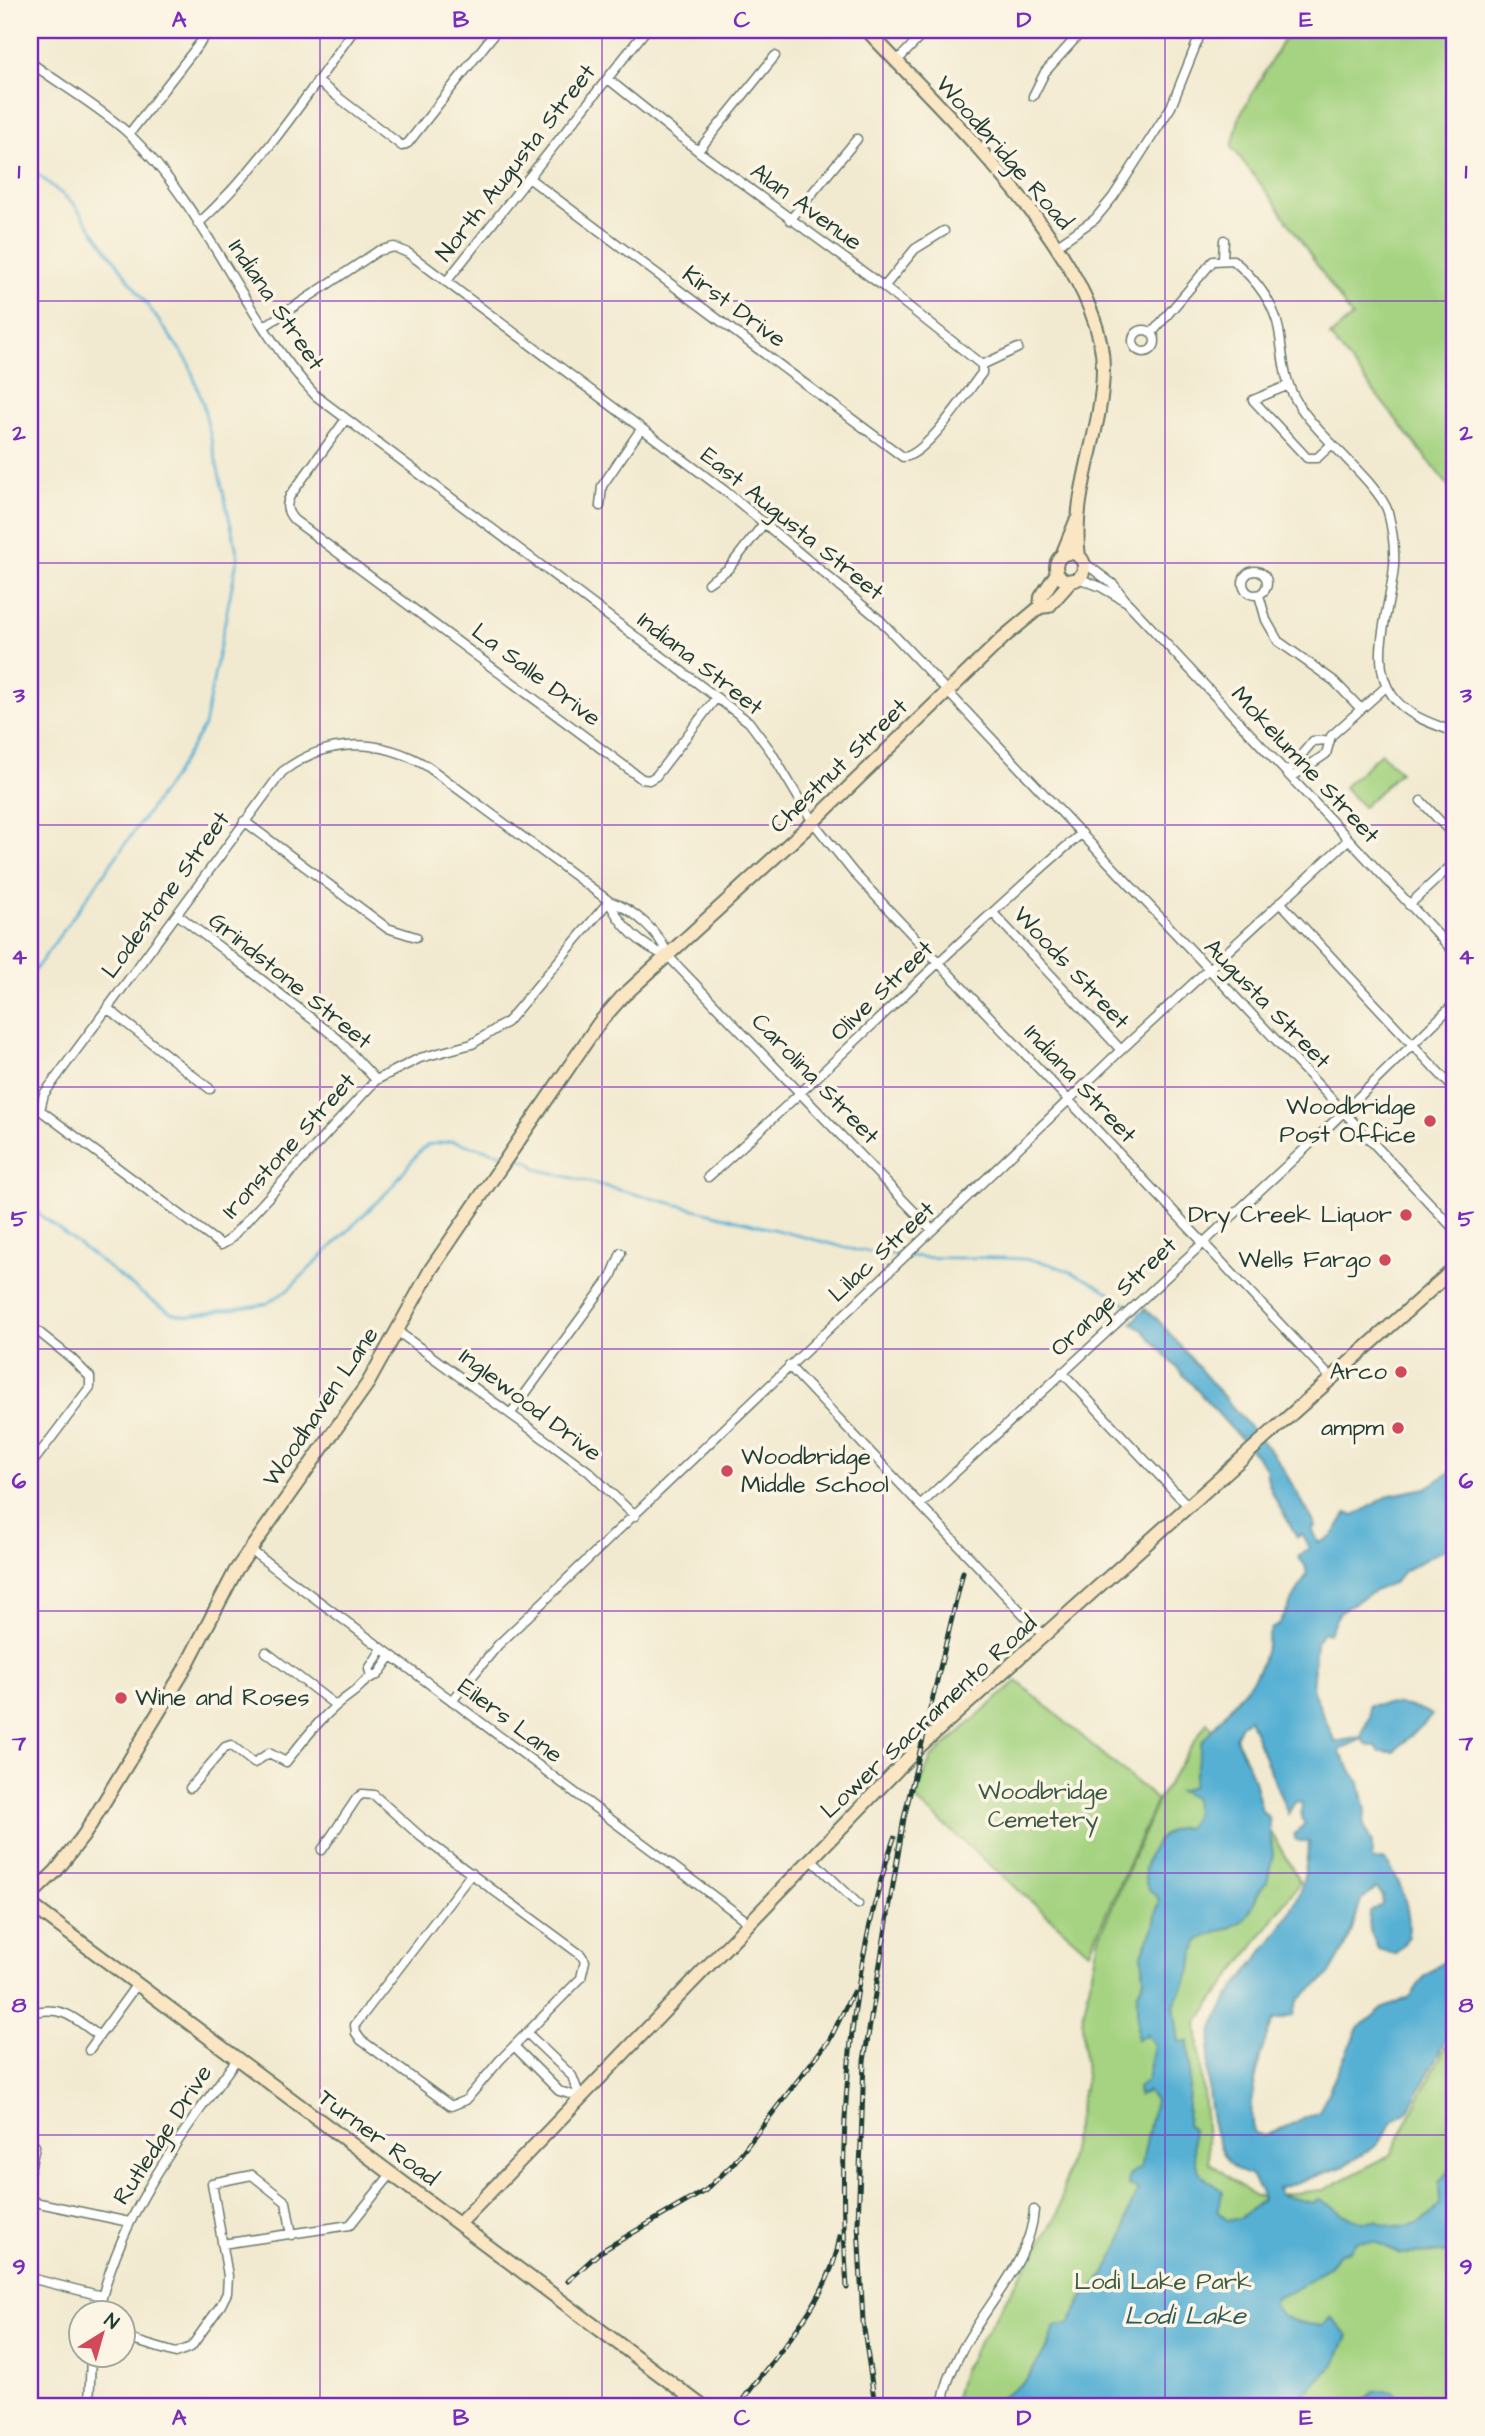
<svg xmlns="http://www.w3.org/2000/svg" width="1485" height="2436" font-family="'Architects Daughter',sans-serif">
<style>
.green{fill:#a5d381;stroke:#62885a;stroke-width:2}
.water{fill:#56b0d4;stroke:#3a7684;stroke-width:2;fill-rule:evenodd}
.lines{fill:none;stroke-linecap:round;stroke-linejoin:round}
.stream{stroke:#56b0d4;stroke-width:2.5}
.street-casing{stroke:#697a6b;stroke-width:11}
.secondary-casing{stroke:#697a6b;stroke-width:16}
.street{stroke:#fff;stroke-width:8}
.secondary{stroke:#fbe6c4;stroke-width:12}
.rail-casing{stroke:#1f3d34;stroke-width:5}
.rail{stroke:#fcf5e5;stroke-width:2.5;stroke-dasharray:8;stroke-linecap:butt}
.grid{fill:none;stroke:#7b2cbf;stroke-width:2;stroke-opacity:0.55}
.poi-dot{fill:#d1495b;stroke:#fcf5e5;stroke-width:2.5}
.labels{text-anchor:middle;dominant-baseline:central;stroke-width:7;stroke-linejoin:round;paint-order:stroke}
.street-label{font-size:24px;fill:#1f3d34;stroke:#fcf5e5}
.poi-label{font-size:24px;fill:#1f3d34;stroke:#fcf5e5;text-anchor:end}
.park-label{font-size:24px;fill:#3a5b43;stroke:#fcf5e5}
.water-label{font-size:26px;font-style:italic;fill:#2d5a5c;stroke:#fcf5e5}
.neatline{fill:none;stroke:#7b2cbf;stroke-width:2.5}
.grid-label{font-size:23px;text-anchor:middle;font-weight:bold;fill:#7b2cbf}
</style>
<rect width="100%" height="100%" fill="#fcf5e5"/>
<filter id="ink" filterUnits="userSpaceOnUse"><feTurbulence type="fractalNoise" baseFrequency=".0143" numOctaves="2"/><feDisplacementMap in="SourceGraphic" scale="14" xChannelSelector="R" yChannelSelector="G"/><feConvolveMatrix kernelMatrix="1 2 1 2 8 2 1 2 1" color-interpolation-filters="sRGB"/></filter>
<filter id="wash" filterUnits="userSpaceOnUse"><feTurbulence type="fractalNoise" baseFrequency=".00686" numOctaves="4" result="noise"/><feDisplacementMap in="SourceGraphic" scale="28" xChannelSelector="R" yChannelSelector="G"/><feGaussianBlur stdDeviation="1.57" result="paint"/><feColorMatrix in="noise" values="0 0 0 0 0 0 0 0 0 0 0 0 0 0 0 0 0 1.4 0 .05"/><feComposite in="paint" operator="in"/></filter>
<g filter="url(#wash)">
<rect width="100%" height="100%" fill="#f2ead0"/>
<path class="green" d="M1289 30H1455V506L1450 488 1330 336 1352 317 1276 204 1232 147 1240 115Z
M1381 753 1400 772 1363 807 1344 787Z
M1017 1681 1157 1800 1089 1952 915 1799 931 1758Z
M1207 1722 1300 1882 1197 2023 1209 2162 1255 2197 1324 2190 1390 2155 1445 2048 1455 2041V2406H953L962 2371 1058 2214 1086 2077 1082 2022 1099 1937 1159 1798Z"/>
<path class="water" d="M1145 1309 1158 1320 1278 1460 1316 1526 1312 1529 1319 1543 1332 1537 1347 1513 1354 1516 1390 1495 1426 1488 1455 1469V1543L1404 1571 1394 1583C1386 1584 1346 1606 1340 1613 1335 1618 1333 1626 1329 1633L1323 1632 1316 1642 1312 1689 1335 1742 1361 1737 1369 1717V1705C1390 1703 1414 1704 1432 1715 1421 1730 1406 1737 1394 1752H1380L1376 1746H1369L1362 1739 1340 1749V1753L1360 1784 1366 1811 1363 1823 1372 1844V1861L1384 1860C1399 1875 1412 1912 1408 1935 1407 1942 1400 1948 1395 1954L1378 1949 1369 1928 1370 1912 1382 1904 1383 1895 1376 1888 1361 1900 1348 1942 1329 1975 1299 1999 1293 2016 1274 2020C1262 2042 1244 2111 1255 2133L1265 2136 1319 2112 1357 2030 1380 2010 1410 1997 1424 1977 1455 1953V2032L1444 2043 1408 2112 1394 2120 1377 2145 1342 2167 1278 2189 1279 2195 1313 2203 1319 2200C1338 2207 1353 2227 1375 2221 1401 2233 1424 2227 1440 2204L1439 2182 1452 2167 1455 2149V2243L1445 2253 1400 2254 1377 2242 1357 2241 1350 2250 1338 2254C1331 2270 1293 2292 1276 2298L1274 2304C1281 2322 1304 2323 1322 2326L1331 2317 1348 2336 1335 2364 1304 2394 1299 2406H1000L1001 2398 1025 2381 1049 2345 1055 2326 1069 2324 1084 2296 1104 2276 1125 2233 1128 2213 1138 2190 1128 2185 1129 2175 1141 2167 1155 2100 1148 2091 1138 2096V2088L1147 2080 1154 2045 1147 2035 1137 2040V1995L1144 1978 1142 1954 1154 1927 1159 1899C1156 1896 1149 1891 1147 1886 1137 1864 1161 1823 1186 1828 1195 1819 1196 1811 1194 1798L1179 1791 1192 1787 1202 1742 1253 1679 1262 1663 1271 1629 1279 1625 1307 1574 1305 1565 1298 1557 1309 1548 1302 1534 1297 1537C1286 1516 1266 1490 1266 1467L1144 1331 1132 1323ZM1249 1719 1288 1814 1295 1802 1302 1803 1301 1819 1305 1825 1294 1834 1296 1840 1309 1842C1306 1866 1304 1888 1292 1909 1271 1950 1231 1982 1214 2026 1202 2060 1204 2167 1250 2175L1261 2191 1262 2200 1240 2218 1228 2221 1217 2211 1223 2191C1191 2172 1195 2164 1192 2129L1187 2124 1190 2069 1188 2041 1179 2042 1174 2005 1190 1972 1198 1941C1212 1932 1231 1931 1244 1919 1257 1905 1253 1895 1267 1882L1273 1856 1269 1818 1262 1811 1253 1776 1235 1737 1241 1725Z
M1383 2391 1393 2392 1410 2406H1357L1374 2392Z"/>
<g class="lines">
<path class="stream" d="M30 168 74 204 188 361 203 404 238 556 204 726 173 777 30 977
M513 1157 530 1162 537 1169 855 1250 902 1255
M30 1207 149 1299 172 1313 187 1316 266 1304 288 1290 389 1190 419 1152 428 1145 452 1141 503 1154
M908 1256C946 1260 984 1256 1022 1259 1062 1261 1112 1292 1143 1316"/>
</g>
</g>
<g filter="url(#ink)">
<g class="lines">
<defs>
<path id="street" d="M30 62C62 86 100 107 129 134 206 208 244 319 316 396L749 722 770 750 813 822 853 872 1333 1380
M896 62 927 30
M608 79 698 151 884 287 982 365
M317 81 402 146 408 143 497 30
M1033 96 1045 72 1083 30
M129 134 210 30
M698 151 775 56
M530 179 903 457C925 457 967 392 982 373V365
M790 220 857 139
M198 224C259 168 306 97 354 30
M1056 246 1095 219 1113 197 1171 107 1202 30
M1223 258 1224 240
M446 282 646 30
M884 287 915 249 944 231
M265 326 378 251 394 247 408 253 729 494 880 620 1455 1230
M1133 341a11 11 0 1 1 22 0a11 11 0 1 1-22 0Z
M1152 333 1213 261 1233 260C1254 278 1274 302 1279 330 1283 354 1283 380 1297 402 1316 435 1379 483 1388 512 1392 528 1395 548 1394 565 1392 604 1367 660 1392 695 1406 716 1433 724 1455 732
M982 365 1018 348
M1289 385 1253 400 1307 458H1317L1331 445
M346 419 290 496C285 506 287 512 294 520L642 779 649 780 656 776 716 698
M600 506 602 486 641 429
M1082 561 1114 585 1127 602 1455 953
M1243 583a12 12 0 1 1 24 0a12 12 0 1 1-24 0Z
M1078 578 1101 587 1127 602
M708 583 728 569 765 522
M1259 595 1266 620 1278 641 1334 681 1361 709
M1287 772 1313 741 1328 740
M1292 777 1326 754 1331 736 1387 686
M1421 801 1455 837
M244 821 387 928 416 937
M609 901 507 1022 472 1044 420 1058 376 1080 228 1241 221 1245 40 1110 44 1094 282 772C327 737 379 738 427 766L609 901C633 909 660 932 668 956L932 1230
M609 901C619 925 643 948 668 956
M1280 902 1455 1090
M1409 905 1455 862
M993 913 1121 1050
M177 914 338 1039 376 1080
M107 1008 210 1089
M708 1177C835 1065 953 943 1082 833
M30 1325 71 1358 90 1377V1387L30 1466
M397 1331 588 1471 635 1516
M789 1366 1044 1636
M1062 1372 1189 1507
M511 1413 611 1277 621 1253
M920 1505 1323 1132 1455 1003
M249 1549 748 1922
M266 1652 334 1704
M371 1676 369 1669 382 1649
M452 1701 498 1645 1121 1050 1348 840
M190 1788 225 1747 231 1745 254 1763 269 1753 286 1762C308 1735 323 1714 351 1694 361 1687 366 1677 378 1675L391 1656
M322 1850 357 1798 362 1794 374 1795 420 1836 581 1955 585 1961 581 1978 500 2060 466 2100 451 2106 361 2040 356 2033 355 2025 472 1873
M810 1858 858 1904
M30 2013C63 2005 73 2017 99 2036
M528 2034 572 2076 580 2097
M515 2047 559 2091 580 2097
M89 2050 137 1984
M30 2170 35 2146
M30 2201 129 2222
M222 2244 350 2225 391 2174
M30 2278 102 2296
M98 2314C119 2215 179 2138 237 2059
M122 2337 176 2353 191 2347 221 2305 227 2293 228 2276 212 2183 252 2175 286 2202 292 2235
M30 2401 51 2406
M89 2406 91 2356
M942 2406C953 2330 1030 2278 1034 2210"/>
<path id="secondary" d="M867 30C940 110 1103 257 1103 368 1103 433 1070 493 1079 557
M1056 567a14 14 0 1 1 28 0a14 14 0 1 1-28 0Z
M1062 555 1076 521
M1040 607 1041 597 1057 573
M30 1896 56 1871 84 1835 183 1672 236 1570 368 1383 431 1269 599 1023 622 997 813 822 1004 637 1040 607 1049 606 1072 580
M30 1904 702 2406
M459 2224 920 1746 1455 1268"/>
</defs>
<use href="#street" class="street-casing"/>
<use href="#secondary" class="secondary-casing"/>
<use href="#street" class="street"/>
<use href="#secondary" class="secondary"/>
<defs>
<path id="rail" d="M568 2281 600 2252 706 2190 733 2164 830 2039 853 1992
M847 2288C837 2143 847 1976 894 1838
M744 2398C780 2349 831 2298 840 2236
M875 2406 863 2322 858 2223 864 2061 904 1818 963 1572"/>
</defs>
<use href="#rail" class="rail-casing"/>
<use href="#rail" class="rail"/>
</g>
</g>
<path class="grid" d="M320 30V2406M602 30V2406M883 30V2406M1165 30V2406M30 301H1455M30 563H1455M30 825H1455M30 1087H1455M30 1349H1455M30 1611H1455M30 1873H1455M30 2135H1455"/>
<g class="poi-dot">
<circle cx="1430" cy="1121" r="7"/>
<circle cx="1406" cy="1215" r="7"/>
<circle cx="1385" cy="1260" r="7"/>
<circle cx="1401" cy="1372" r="7"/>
<circle cx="1398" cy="1428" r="7"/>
<circle cx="727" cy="1471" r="7"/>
<circle cx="121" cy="1698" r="7"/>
</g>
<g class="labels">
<g class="street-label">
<text transform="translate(1004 153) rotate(49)">Woodbridge Road</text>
<text transform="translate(516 163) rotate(-52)">North Augusta Street</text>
<text transform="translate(806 207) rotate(36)">Alan Avenue</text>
<text transform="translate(276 305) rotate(56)">Indiana Street</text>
<text transform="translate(734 307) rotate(36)">Kirst Drive</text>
<text transform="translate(792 524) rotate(39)">East Augusta Street</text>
<text transform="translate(700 664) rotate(38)">Indiana Street</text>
<text transform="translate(536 675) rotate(37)">La Salle Drive</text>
<text transform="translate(1305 765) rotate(47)">Mokelumne Street</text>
<text transform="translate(839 766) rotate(-44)">Chestnut Street</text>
<text transform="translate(166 895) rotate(-54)">Lodestone Street</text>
<text transform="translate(1071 968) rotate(47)">Woods Street</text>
<text transform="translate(290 981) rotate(39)">Grindstone Street</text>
<text transform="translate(882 991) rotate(-44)">Olive Street</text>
<text transform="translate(1267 1004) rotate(46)">Augusta Street</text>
<text transform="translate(815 1079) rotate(46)">Carolina Street</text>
<text transform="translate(1080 1084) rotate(47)">Indiana Street</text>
<text transform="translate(289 1146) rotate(-48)">Ironstone Street</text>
<text transform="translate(882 1252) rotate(-43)">Lilac Street</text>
<text transform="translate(1114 1297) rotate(-43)">Orange Street</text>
<text transform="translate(530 1405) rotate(37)">Inglewood Drive</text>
<text transform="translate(321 1407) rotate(-56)">Woodhaven Lane</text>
<text transform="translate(929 1717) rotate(-43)">Lower Sacramento Road</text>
<text transform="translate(510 1721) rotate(37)">Eilers Lane</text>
<text transform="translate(163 2135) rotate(-57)">Rutledge Drive</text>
<text transform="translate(378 2138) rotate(37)">Turner Road</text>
</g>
<g class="poi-label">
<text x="1416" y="1107">Woodbridge<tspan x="1416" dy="28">Post Office</tspan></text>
<text x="1392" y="1215">Dry Creek Liquor</text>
<text x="1371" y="1260">Wells Fargo</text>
<text x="1387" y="1372">Arco</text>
<text x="1384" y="1428">ampm</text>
<text x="741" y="1457" text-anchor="start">Woodbridge<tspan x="741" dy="28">Middle School</tspan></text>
<text x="135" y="1698" text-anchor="start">Wine and Roses</text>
</g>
<g class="park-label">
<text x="1043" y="1792">Woodbridge<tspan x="1043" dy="28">Cemetery</tspan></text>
<text x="1163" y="2282">Lodi Lake Park</text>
</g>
<g class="water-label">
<text x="1185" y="2316">Lodi Lake</text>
</g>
</g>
<rect width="1485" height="2436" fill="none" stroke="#fcf5e5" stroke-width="77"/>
<g transform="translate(102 2334) rotate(37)"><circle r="33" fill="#fcf5e5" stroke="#a4ab9e" stroke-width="2"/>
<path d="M0-5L12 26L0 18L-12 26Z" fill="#d1495b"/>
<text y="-10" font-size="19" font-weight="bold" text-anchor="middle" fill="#1f3d34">N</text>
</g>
<rect x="38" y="38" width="1408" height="2360" class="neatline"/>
<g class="grid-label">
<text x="179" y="27">A</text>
<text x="461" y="27">B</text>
<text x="742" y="27">C</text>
<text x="1024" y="27">D</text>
<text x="1306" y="27">E</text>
<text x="19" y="178">1</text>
<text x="1466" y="178">1</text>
<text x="19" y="440">2</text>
<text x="1466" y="440">2</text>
<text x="19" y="702">3</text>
<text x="1466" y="702">3</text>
<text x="19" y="964">4</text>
<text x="1466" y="964">4</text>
<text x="19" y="1226">5</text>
<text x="1466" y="1226">5</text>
<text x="19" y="1488">6</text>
<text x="1466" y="1488">6</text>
<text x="19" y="1750">7</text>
<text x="1466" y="1750">7</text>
<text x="19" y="2012">8</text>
<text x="1466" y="2012">8</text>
<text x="19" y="2274">9</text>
<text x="1466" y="2274">9</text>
<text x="179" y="2425">A</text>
<text x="461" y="2425">B</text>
<text x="742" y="2425">C</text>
<text x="1024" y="2425">D</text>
<text x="1306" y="2425">E</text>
</g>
</svg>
